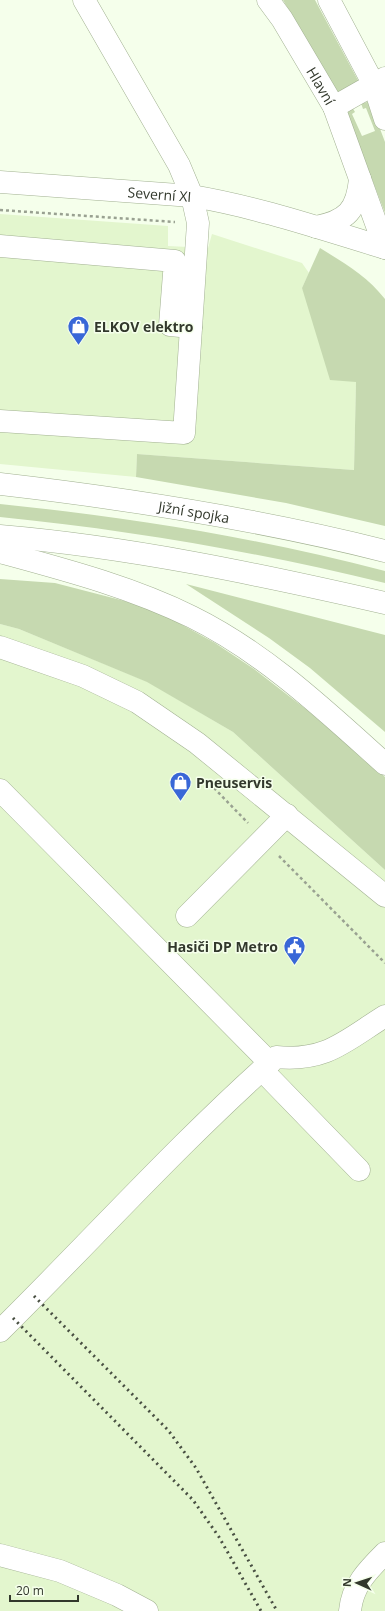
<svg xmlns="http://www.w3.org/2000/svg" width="385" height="1611" font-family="'Open Sans',sans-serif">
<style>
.built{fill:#e3f6ce}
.green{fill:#c6d9b0}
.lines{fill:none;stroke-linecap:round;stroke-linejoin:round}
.minor-casing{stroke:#a2b192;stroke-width:23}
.highway-casing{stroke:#a2b192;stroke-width:23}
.path{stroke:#99a191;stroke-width:2.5;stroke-dasharray:3 3;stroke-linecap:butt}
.minor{stroke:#fff;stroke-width:22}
.highway{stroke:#fff;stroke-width:22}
.rail{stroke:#484f42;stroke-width:3;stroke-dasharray:2 4;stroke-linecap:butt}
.labels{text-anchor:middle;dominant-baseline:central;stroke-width:3;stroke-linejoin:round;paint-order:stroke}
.street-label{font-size:14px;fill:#32382c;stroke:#f5ffeb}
.poi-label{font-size:14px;font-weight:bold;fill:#32382c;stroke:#f5ffeb;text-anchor:start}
</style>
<rect width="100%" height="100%" fill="#f5ffeb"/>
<path class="built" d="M0 214 168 226V246L208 248 212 234 302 263 309 273 302 288 356 382 354 470 137 454 136 477 0 464Z
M0 624 19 629 148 682 233 732 385 870V1611H0Z"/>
<path class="green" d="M283 0H315L360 84 340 94 335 89Z
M368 102 371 105 385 142V213L347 114 348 110 352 107 355 112 352 114 362 136 375 131 366 108 363 109 361 103Z
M320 248C344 263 367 276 385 299V526L286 503 136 477 137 454 354 470 356 382 330 380 302 288Z
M0 504C129 517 259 538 385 571V583C258 552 130 530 0 517Z
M0 579 55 583 140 605 177 622 215 643 254 669 307 710 385 777V870L233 732 147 682 19 629 0 624Z
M186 584 385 635V732L310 668 269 638Z"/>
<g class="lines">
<defs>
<g id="minor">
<path id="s1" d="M268 0 282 19 334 107 385 248"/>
<path d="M329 0 374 85 385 119"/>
<path d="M334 107 385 78"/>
<path id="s2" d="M0 182 192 196C258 207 322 229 385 248"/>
<path d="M316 227C347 221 357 210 360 179"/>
<path d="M0 246 175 261 170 325 191 327"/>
<path d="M0 421 184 433 198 223 192 196 179 165 84 0"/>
<path d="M0 647 83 676 137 702 197 743 385 896"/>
<path d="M0 790 270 1063"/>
<path d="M187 916 287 815"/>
<path d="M262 1070 359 1170"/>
<path d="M0 1331C92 1240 179 1143 276 1057 326 1062 345 1041 385 1016"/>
<path d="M0 1555 60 1571 117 1595 147 1611"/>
<path d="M350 1611C352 1586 368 1570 385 1553"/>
</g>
<g id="highway">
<path id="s3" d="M0 484C130 499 258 519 385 551"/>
<path d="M0 536C130 547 258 574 385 603"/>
<path d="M0 552C66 570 131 587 192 617 265 653 326 711 385 764"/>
</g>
</defs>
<use href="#minor" class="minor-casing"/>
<use href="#highway" class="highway-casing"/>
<path class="path" d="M0 210 175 222
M214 788 248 823
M279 856 385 963"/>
<use href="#minor" class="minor"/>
<use href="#highway" class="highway"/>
<path class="rail" d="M34 1296 168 1430 196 1468 277 1611
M13 1318 193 1500 219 1537 261 1611"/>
</g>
<defs>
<symbol id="shop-pin" viewBox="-11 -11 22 30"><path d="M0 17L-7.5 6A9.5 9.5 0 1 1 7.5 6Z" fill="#3967d7" stroke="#f5ffeb"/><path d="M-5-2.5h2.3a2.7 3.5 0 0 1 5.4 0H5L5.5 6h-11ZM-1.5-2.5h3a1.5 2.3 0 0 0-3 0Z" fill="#fff"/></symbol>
<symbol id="civic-pin" viewBox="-11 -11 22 30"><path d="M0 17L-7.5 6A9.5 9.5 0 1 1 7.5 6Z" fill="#3967d7" stroke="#f5ffeb"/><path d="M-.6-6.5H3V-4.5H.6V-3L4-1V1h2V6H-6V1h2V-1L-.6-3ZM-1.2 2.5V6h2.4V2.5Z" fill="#fff"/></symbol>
</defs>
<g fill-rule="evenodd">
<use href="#shop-pin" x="66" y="314" width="25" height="34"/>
<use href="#shop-pin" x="168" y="770" width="25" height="34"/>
<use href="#civic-pin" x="282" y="934" width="25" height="34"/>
</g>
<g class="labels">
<g class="street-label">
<text stroke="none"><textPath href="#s1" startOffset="101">Hlavní</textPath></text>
<text stroke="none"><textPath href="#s2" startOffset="160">Severní XI</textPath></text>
<text stroke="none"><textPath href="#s3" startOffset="196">Jižní spojka</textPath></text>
</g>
<g class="poi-label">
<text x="94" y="326">ELKOV elektro</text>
<text x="196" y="782">Pneuservis</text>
<text x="278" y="946" text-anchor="end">Hasiči DP Metro</text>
</g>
</g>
<g transform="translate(357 1583) rotate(273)" stroke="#f5ffeb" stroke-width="3" paint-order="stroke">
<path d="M0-3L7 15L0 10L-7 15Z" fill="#32382c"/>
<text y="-6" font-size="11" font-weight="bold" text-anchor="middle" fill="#32382c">N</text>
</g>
<path d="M10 1595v6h68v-6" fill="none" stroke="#32382c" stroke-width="2"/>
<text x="16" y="1595" font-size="12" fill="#32382c" stroke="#f5ffeb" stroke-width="3" paint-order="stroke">20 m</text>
</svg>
